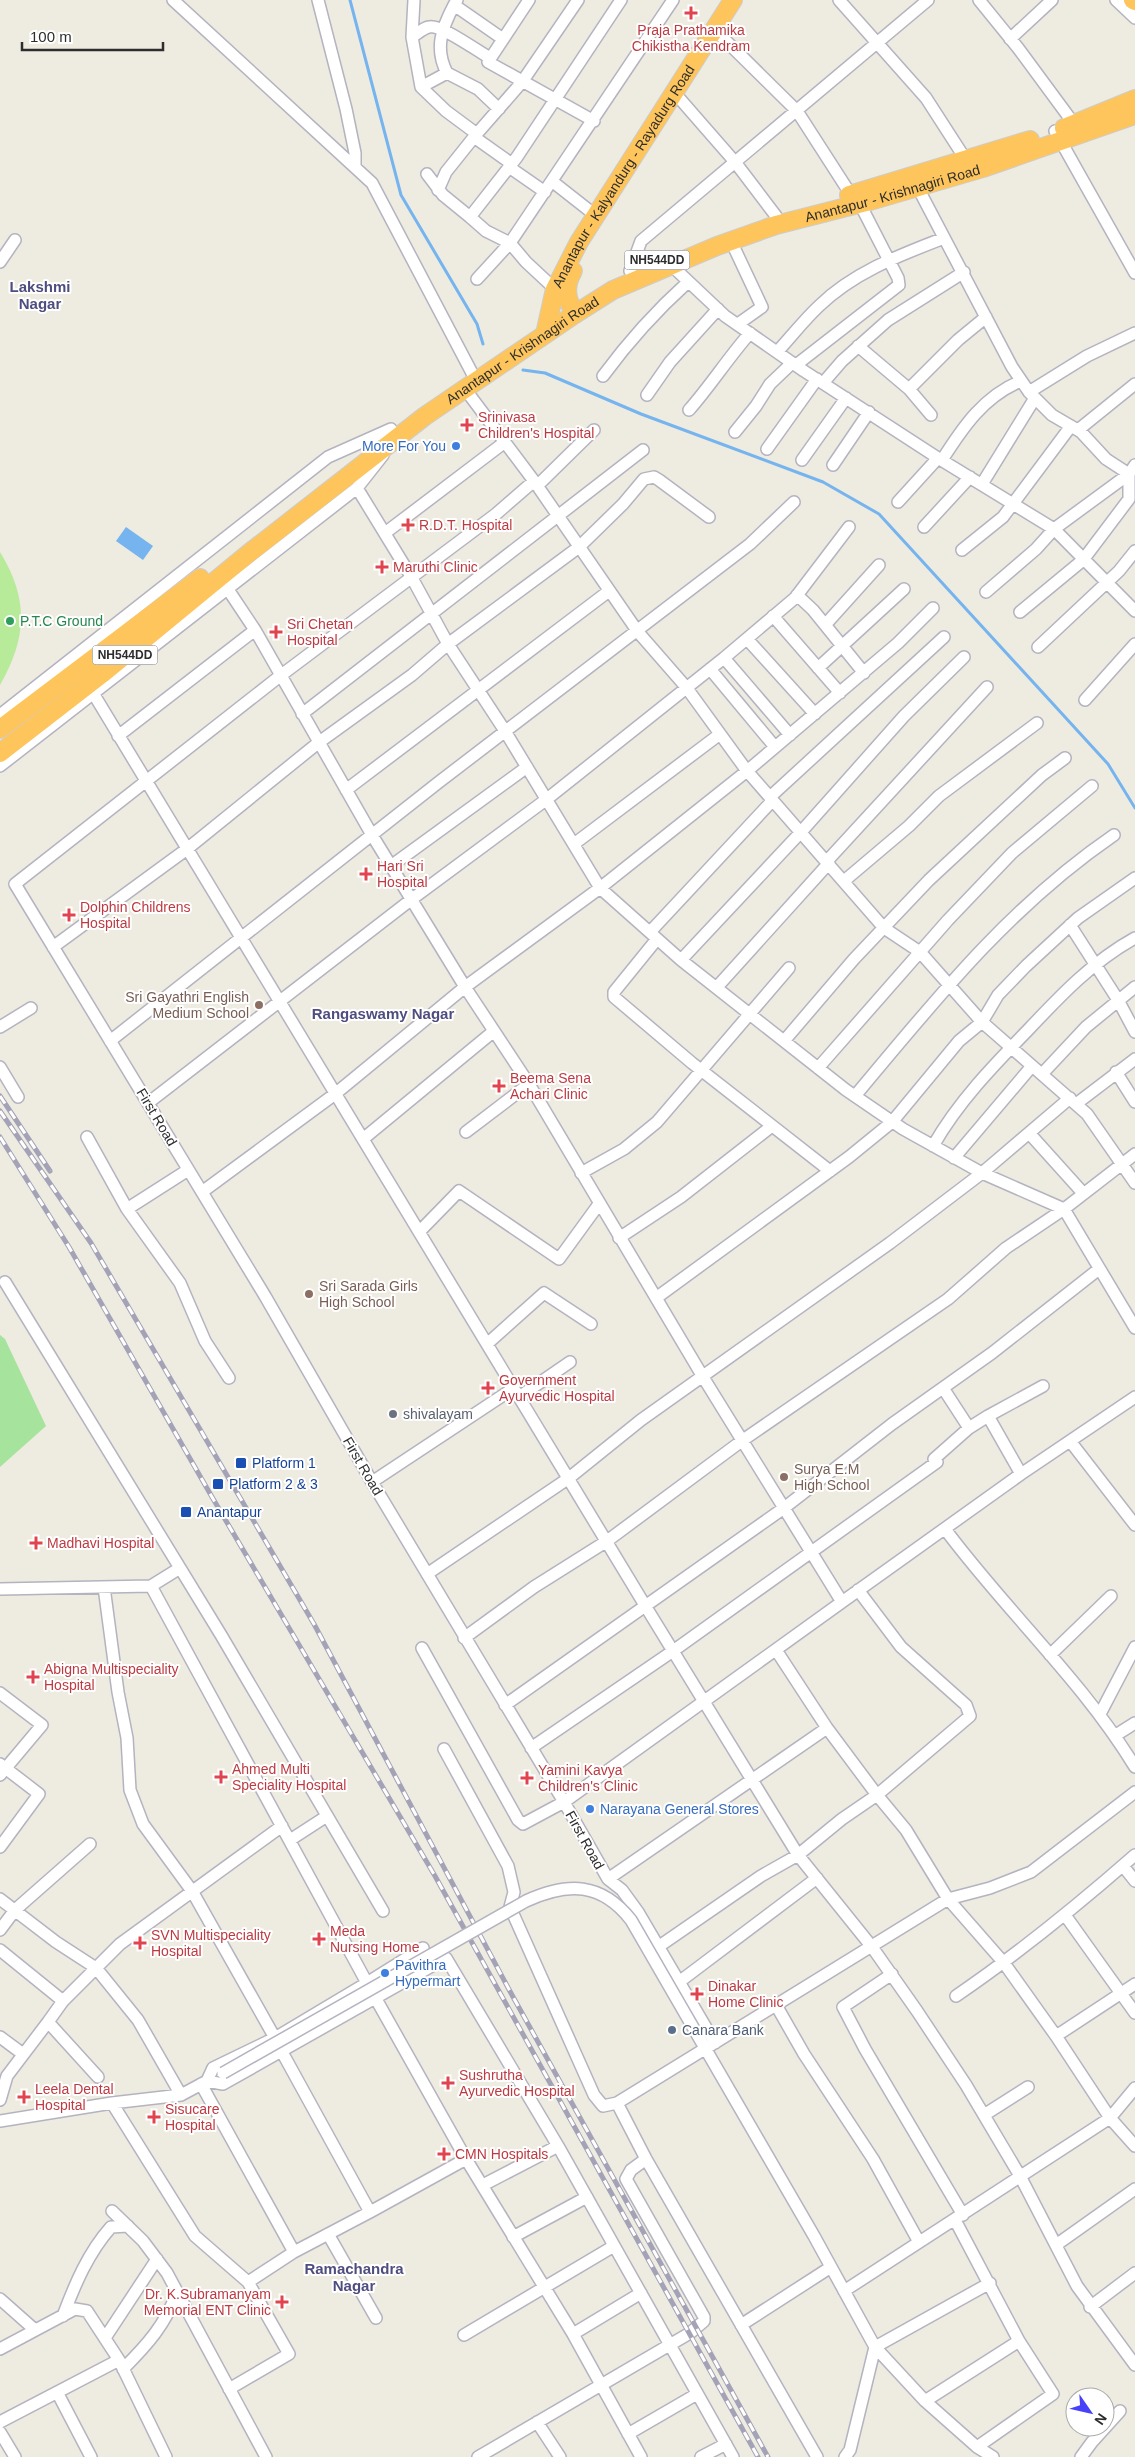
<svg xmlns="http://www.w3.org/2000/svg" width="1135" height="2457" font-family="Helvetica,sans-serif">
<style>
.green{fill:#a6e49d}
.pitch{fill:#b7eb99}
.water{fill:#75b4ef}
.lines{fill:none;stroke-linecap:round;stroke-linejoin:round}
.stream{stroke:#75b4ef;stroke-width:3}
.minor-casing{stroke:#b4b3c0;stroke-width:14}
.highway-casing{stroke:#cdcdcd;stroke-width:20}
.minor{stroke:#fff;stroke-width:11}
.highway{stroke:#fec55c;stroke-width:18}
.rail-casing{stroke:#a4a2b7;stroke-width:5}
.rail{stroke:#fff;stroke-width:3;stroke-dasharray:9;stroke-linecap:butt}
.minor-bridge-casing{stroke:#b4b3c0;stroke-width:14;stroke-linecap:butt}
.minor-bridge{stroke:#fff;stroke-width:11}
.health-dot{fill:#e0444e;stroke:#fff;stroke-width:2}
.shop-dot{fill:#3f7fe0;stroke:#fff;stroke-width:2}
.leisure-dot{fill:#2e9e5b;stroke:#fff;stroke-width:2}
.education-dot{fill:#8d6e63;stroke:#fff;stroke-width:2}
.worship-dot{fill:#6b7280;stroke:#fff;stroke-width:2}
.transit-dot{fill:#1a4fb4;stroke:#fff;stroke-width:2}
.service-dot{fill:#5c6f8a;stroke:#fff;stroke-width:2}
.labels{text-anchor:middle;dominant-baseline:central;stroke-width:4;stroke-linejoin:round;paint-order:stroke}
.shield{fill:#fff;stroke:#6c6c6c;stroke-width:1}
.shield-label{font-size:12px;font-weight:bold;fill:#2d2d2d}
.health-label{font-size:14px;fill:#be3a42;stroke:#fff;text-anchor:start}
.street-label{font-size:14px;fill:#2d2d2d;stroke:#fff}
.shop-label{font-size:14px;fill:#366cbe;stroke:#fff;text-anchor:start}
.leisure-label{font-size:14px;fill:#27864d;stroke:#fff;text-anchor:start}
.education-label{font-size:14px;fill:#785e54;stroke:#fff;text-anchor:start}
.worship-label{font-size:14px;fill:#5b616d;stroke:#fff;text-anchor:start}
.transit-label{font-size:14px;fill:#164399;stroke:#fff;text-anchor:start}
.service-label{font-size:14px;fill:#4e5e75;stroke:#fff;text-anchor:start}
.neighbourhood-label{font-size:15px;font-weight:bold;fill:#4f4d7f;stroke:#fff}
</style>
<rect width="100%" height="100%" fill="#eeebe0"/>
<path class="green" d="M0 1335 5 1339 46 1426 0 1467Z"/>
<path class="pitch" d="M0 552C29 599 27 638 0 685Z"/>
<path class="water" d="M126 527 153 546 143 560 116 541Z"/>
<g class="lines">
<path class="stream" d="M350 0 401 195 477 324 483 344
M523 370 545 373 641 414 823 482 879 514 1108 764 1135 808"/>
<defs>
<path id="minor" d="M173 0 372 183 472 373
M318 0 346 109 355 153V167
M414 0 412 37 421 87 447 73 478 89 499 109
M457 0 454 5 503 39
M529 0 488 62 594 121
M839 0 926 98 966 160
M979 0 1018 48 1077 128
M1116 0 1135 18
M721 36 797 111 853 198
M412 37C417 34 423 28 429 27 441 24 477 51 490 58
M1010 39 1052 0
M447 73C434 48 442 28 454 5
M421 87 446 111 477 134
M680 99 735 162 776 216
M1055 131 1135 273
M512 164 474 137 522 82 578 0
M509 167 545 192
M427 174 443 195 470 217
M553 182 595 215
M918 188 1012 367 1029 392
M438 190 446 172 474 137
M731 241 762 307 738 324
M0 262 15 240
M671 265 725 316 804 371 938 458 1054 529 1135 611
M630 271 641 241 928 0
M477 279 510 243 486 231 470 217 517 157 621 0
M555 289 526 262 510 243 673 0
M1135 333 1087 356 1029 392 1052 415 1081 432 1106 459 1129 474 1135 465
M858 346 909 389 931 415
M777 352C791 337 804 320 819 306 854 272 900 255 944 238
M796 365 899 285 898 278 860 204
M603 376C628 342 657 310 688 282
M823 383 842 361 888 320 964 272
M465 389 534 481 638 632 686 687 747 771 884 928 920 952 982 1022 1087 1114 1135 1183
M909 389 958 340 986 317
M647 395 670 362 718 309
M689 410C711 385 728 358 750 333
M1078 430 1135 384
M735 432 756 406 770 384 792 363
M767 449 817 379
M802 460 846 398
M942 460C963 427 984 396 1021 381
M833 465 869 412
M534 481 496 514 280 676 15 884 265 1296 372 1482 564 1802 608 1879 622 1890 638 1912 715 2043
M982 484 1035 398
M537 486 594 430
M357 488 412 578 448 644 505 731 600 888 681 960 846 1090 903 1129 982 1173 1064 1209 1135 1328
M898 502 938 458
M924 527 970 477
M385 533 505 442
M962 550 1003 517 1071 426
M227 588 255 630 372 835 465 987 529 1084 703 1377 842 1602 564 1802 523 1824 518 1820 422 1648
M986 592 1036 549 1054 529 1129 474V499L1083 560 1020 612
M797 595 813 610 864 673
M773 616 840 693
M825 625 879 565
M747 639 815 714
M1038 647 1119 571 1135 551
M724 658 790 735
M818 668 904 589
M710 669 775 747
M93 693 646 1607 798 1855 872 1947 917 2011 966 2085 1020 2176 1077 2286 1135 2365
M1085 700 1135 644
M302 714 643 450
M0 715 328 457 391 429
M118 736 255 630
M0 766 357 488 383 455
M346 790 609 591
M770 797 944 637
M574 844 720 734
M827 861 987 687
M391 866 527 767
M844 881 909 826 939 796 1037 723
M1070 925 1118 1000 1135 1032
M650 932 773 800
M657 939 614 992V997L692 1063 830 1171
M53 947 187 849 318 743 412 675 448 644 579 547 623 504 644 479 654 477 659 480 709 517
M681 960 801 832 904 716 964 657
M717 987 829 863
M0 1027 31 1008
M110 1041 439 782 750 544 794 502
M784 1041 854 959 929 880 1042 775 1065 758
M0 1067 18 1097
M818 1068 948 920 1012 853 1092 786
M1116 1072 1135 1102
M1042 1074 1086 1027 1135 987
M855 1096C936 999 1009 907 1114 835
M148 1103 412 899 547 799 724 658 795 598 849 527
M1076 1104 1135 1059
M466 1132 529 1084
M1029 1133 1083 1193
M87 1137 127 1209 180 1283 205 1341 229 1378
M363 1139 494 1031
M933 1146C958 1102 993 1066 1028 1030 1060 996 1093 961 1135 938
M954 1158 1032 1066
M581 1173 624 1149 657 1122 789 968
M202 1192 335 1094 465 987 600 888 747 771 898 643 933 608
M127 1209 188 1170
M419 1232 459 1191 559 1259 599 1204
M619 1238 681 1197 772 1126
M5 1282 221 1635 383 1911
M656 1298 849 1157 892 1122 959 1041 982 1022 998 995 1026 966 1078 918 1135 878
M487 1344 544 1293 591 1324
M943 1388 969 1428 988 1416 1021 1474
M519 1397 570 1362
M988 1416 1043 1386
M1070 1441 1135 1525
M934 1459 969 1428
M372 1482 514 1388
M945 1529C1006 1611 1082 1680 1135 1767
M427 1574 569 1478 641 1420 890 1243 982 1173 1070 1098
M151 1586 180 1568
M104 1587 118 1692 127 1738 130 1790 143 1824 192 1891 275 2038
M0 1589 151 1586 367 1983 275 2038 213 2068 207 2081 181 2095 112 2103 0 2121
M842 1602 1021 1474 1135 1397
M464 1638 534 1587 607 1541 743 1440 948 1299 1006 1248 1064 1209 1135 1154
M776 1650 827 1728 877 1795 970 1716 966 1705 901 1647 858 1590
M1050 1655 1111 1596
M0 1693 42 1725 0 1775
M505 1705 784 1508 892 1424 992 1353 1099 1269
M1100 1714 1135 1647
M1116 1735 1135 1723
M531 1748 673 1651 937 1462
M444 1749 508 1866 514 1892 510 1907 594 2095 603 2106 617 2103 948 1899 990 1888 1031 1872 1135 1792
M0 1764 39 1794 0 1847
M290 1840 327 1816
M1123 1866 1135 1881
M608 1879 827 1728
M0 1899 56 1942 96 1968 138 2020 181 2095
M1065 1915 1135 2013
M0 1930 15 1910 90 1844
M658 1947 761 1876 798 1855 842 1819 877 1795 906 1830 948 1899 1004 1963 1056 2036 1110 2118 1135 2146
M423 1948 367 1983 466 2159 573 2334 641 2457
M0 1950 63 2001
M892 1974 843 2007 865 2049 963 2215
M679 1982 817 1878
M956 1996C1019 1953 1078 1905 1135 1855
M776 2005 804 2054 873 2159 919 2242
M48 2022 98 2077
M694 2029 814 2236 875 2347 925 2401 977 2447 993 2457
M1056 2036 1135 1984
M0 2037 23 2054
M282 2052 370 2212 466 2159
M207 2081 223 2084 446 1958 558 2146 733 2457
M201 2084 294 2252
M0 2100 7 2076 48 2022 63 2001 120 1944 282 1826
M112 2103 195 2236 248 2282 294 2252 370 2212
M617 2103 646 2159 817 2457
M984 2115 1028 2087
M483 2185 558 2146
M112 2211 143 2241 167 2273 266 2457
M955 2220 1019 2341 1053 2394 977 2447
M328 2234 376 2318
M513 2237 587 2197
M1056 2245 1135 2189
M844 2291 1110 2118 1135 2088
M0 2299 35 2330
M1090 2307 1135 2273
M63 2316C75 2284 88 2253 111 2227L128 2226
M741 2325 831 2267
M573 2334 641 2293
M464 2335 614 2246
M105 2338 157 2259
M0 2349 75 2309 87 2311 119 2360 166 2457
M123 2369C147 2345 166 2324 177 2292
M229 2389 289 2354 248 2282
M57 2392 91 2457
M925 2401 1019 2341
M0 2422 119 2360
M537 2422 560 2457
M0 2432 15 2457
M628 2434 697 2394
M478 2457 690 2333 704 2321V2317L626 2179 631 2170 646 2159
M701 2457 726 2444
M845 2457 850 2450 875 2347 990 2283
M1081 2457 1092 2442 1120 2411"/>
<g id="highway">
<path d="M1133 0 1135 1"/>
<path d="M1064 128 1135 99"/>
<path d="M849 195 1030 140"/>
<path d="M573 271C564 286 566 299 575 314"/>
<path id="s1" d="M545 334 555 289 579 242 733 0"/>
<path d="M0 729 200 578"/>
<path id="s2" d="M0 753 102 674 248 554 425 416 575 314 613 290 717 246 776 225 870 201 983 168 1135 115"/>
</g>
</defs>
<use href="#minor" class="minor-casing"/>
<use href="#highway" class="highway-casing"/>
<use href="#minor" class="minor"/>
<use href="#highway" class="highway"/>
<defs>
<path id="rail" d="M0 1096 50 1171
M0 1111 91 1243 314 1624 512 1995 768 2457
M0 1137 69 1247 212 1497 435 1876 758 2457"/>
</defs>
<use href="#rail" class="rail-casing"/>
<use href="#rail" class="rail"/>
<defs>
<path id="minor-bridge" d="M223 2073 526 1901C568 1882 601 1882 631 1920L694 2029"/>
</defs>
<use href="#minor-bridge" class="minor-bridge-casing"/>
<use href="#minor-bridge" class="minor-bridge"/>
</g>
<g class="health-dot">
<path d="M688.5 5.5h5v5h5v5h-5v5h-5v-5h-5v-5h5z"/>
<path d="M464.5 417.5h5v5h5v5h-5v5h-5v-5h-5v-5h5z"/>
<path d="M405.5 517.5h5v5h5v5h-5v5h-5v-5h-5v-5h5z"/>
<path d="M379.5 559.5h5v5h5v5h-5v5h-5v-5h-5v-5h5z"/>
<path d="M273.5 624.5h5v5h5v5h-5v5h-5v-5h-5v-5h5z"/>
<path d="M363.5 866.5h5v5h5v5h-5v5h-5v-5h-5v-5h5z"/>
<path d="M66.5 907.5h5v5h5v5h-5v5h-5v-5h-5v-5h5z"/>
<path d="M496.5 1078.5h5v5h5v5h-5v5h-5v-5h-5v-5h5z"/>
<path d="M485.5 1380.5h5v5h5v5h-5v5h-5v-5h-5v-5h5z"/>
<path d="M33.5 1535.5h5v5h5v5h-5v5h-5v-5h-5v-5h5z"/>
<path d="M30.5 1669.5h5v5h5v5h-5v5h-5v-5h-5v-5h5z"/>
<path d="M218.5 1769.5h5v5h5v5h-5v5h-5v-5h-5v-5h5z"/>
<path d="M524.5 1770.5h5v5h5v5h-5v5h-5v-5h-5v-5h5z"/>
<path d="M316.5 1931.5h5v5h5v5h-5v5h-5v-5h-5v-5h5z"/>
<path d="M137.5 1935.5h5v5h5v5h-5v5h-5v-5h-5v-5h5z"/>
<path d="M694.5 1986.5h5v5h5v5h-5v5h-5v-5h-5v-5h5z"/>
<path d="M445.5 2075.5h5v5h5v5h-5v5h-5v-5h-5v-5h5z"/>
<path d="M21.5 2089.5h5v5h5v5h-5v5h-5v-5h-5v-5h5z"/>
<path d="M151.5 2109.5h5v5h5v5h-5v5h-5v-5h-5v-5h5z"/>
<path d="M441.5 2146.5h5v5h5v5h-5v5h-5v-5h-5v-5h5z"/>
<path d="M279.5 2294.5h5v5h5v5h-5v5h-5v-5h-5v-5h5z"/>
</g>
<g class="shop-dot">
<circle cx="456" cy="446" r="5"/>
<circle cx="590" cy="1809" r="5"/>
<circle cx="385" cy="1973" r="5"/>
</g>
<circle class="leisure-dot" cx="10" cy="621" r="5"/>
<g class="education-dot">
<circle cx="259" cy="1005" r="5"/>
<circle cx="309" cy="1294" r="5"/>
<circle cx="784" cy="1477" r="5"/>
</g>
<circle class="worship-dot" cx="393" cy="1414" r="5"/>
<g class="transit-dot">
<rect x="235" y="1457" width="12" height="12" rx="2.5"/>
<rect x="212" y="1478" width="12" height="12" rx="2.5"/>
<rect x="180" y="1506" width="12" height="12" rx="2.5"/>
</g>
<circle class="service-dot" cx="672" cy="2030" r="5"/>
<g class="labels">
<g class="shield">
<rect x="624.5" y="250.5" width="65" height="19" rx="4"/>
<rect x="92.5" y="645.5" width="65" height="19" rx="4"/>
</g>
<g class="shield-label">
<text x="657" y="260">NH544DD</text>
<text x="125" y="655">NH544DD</text>
</g>
<g class="health-label">
<text x="691" y="30" text-anchor="middle">Praja Prathamika<tspan x="691" dy="16">Chikistha Kendram</tspan></text>
<text x="478" y="417">Srinivasa<tspan x="478" dy="16">Children's Hospital</tspan></text>
<text x="419" y="525">R.D.T. Hospital</text>
<text x="393" y="567">Maruthi Clinic</text>
<text x="287" y="624">Sri Chetan<tspan x="287" dy="16">Hospital</tspan></text>
<text x="377" y="866">Hari Sri<tspan x="377" dy="16">Hospital</tspan></text>
<text x="80" y="907">Dolphin Childrens<tspan x="80" dy="16">Hospital</tspan></text>
<text x="510" y="1078">Beema Sena<tspan x="510" dy="16">Achari Clinic</tspan></text>
<text x="499" y="1380">Government<tspan x="499" dy="16">Ayurvedic Hospital</tspan></text>
<text x="47" y="1543">Madhavi Hospital</text>
<text x="44" y="1669">Abigna Multispeciality<tspan x="44" dy="16">Hospital</tspan></text>
<text x="232" y="1769">Ahmed Multi<tspan x="232" dy="16">Speciality Hospital</tspan></text>
<text x="538" y="1770">Yamini Kavya<tspan x="538" dy="16">Children's Clinic</tspan></text>
<text x="330" y="1931">Meda<tspan x="330" dy="16">Nursing Home</tspan></text>
<text x="151" y="1935">SVN Multispeciality<tspan x="151" dy="16">Hospital</tspan></text>
<text x="708" y="1986">Dinakar<tspan x="708" dy="16">Home Clinic</tspan></text>
<text x="459" y="2075">Sushrutha<tspan x="459" dy="16">Ayurvedic Hospital</tspan></text>
<text x="35" y="2089">Leela Dental<tspan x="35" dy="16">Hospital</tspan></text>
<text x="165" y="2109">Sisucare<tspan x="165" dy="16">Hospital</tspan></text>
<text x="455" y="2154">CMN Hospitals</text>
<text x="271" y="2294" text-anchor="end">Dr. K.Subramanyam<tspan x="271" dy="16">Memorial ENT Clinic</tspan></text>
</g>
<g class="street-label">
<text stroke="none"><textPath href="#s1" startOffset="178">Anantapur - Kalyandurg - Rayadurg Road</textPath></text>
<text stroke="none"><textPath href="#s2" startOffset="1065">Anantapur - Krishnagiri Road</textPath></text>
<text stroke="none"><textPath href="#s2" startOffset="660">Anantapur - Krishnagiri Road</textPath></text>
<text transform="translate(157 1117) rotate(59)">First Road</text>
<text transform="translate(363 1466) rotate(60)">First Road</text>
<text transform="translate(585 1840) rotate(61)">First Road</text>
</g>
<g class="shop-label">
<text x="446" y="446" text-anchor="end">More For You</text>
<text x="600" y="1809">Narayana General Stores</text>
<text x="395" y="1965">Pavithra<tspan x="395" dy="16">Hypermart</tspan></text>
</g>
<g class="leisure-label">
<text x="20" y="621">P.T.C Ground</text>
</g>
<g class="education-label">
<text x="249" y="997" text-anchor="end">Sri Gayathri English<tspan x="249" dy="16">Medium School</tspan></text>
<text x="319" y="1286">Sri Sarada Girls<tspan x="319" dy="16">High School</tspan></text>
<text x="794" y="1469">Surya E.M<tspan x="794" dy="16">High School</tspan></text>
</g>
<g class="worship-label">
<text x="403" y="1414">shivalayam</text>
</g>
<g class="transit-label">
<text x="252" y="1463">Platform 1</text>
<text x="229" y="1484">Platform 2 &amp; 3</text>
<text x="197" y="1512">Anantapur</text>
</g>
<g class="service-label">
<text x="682" y="2030">Canara Bank</text>
</g>
<g class="neighbourhood-label">
<text x="40" y="286">Lakshmi<tspan x="40" dy="17">Nagar</tspan></text>
<text x="383" y="1013">Rangaswamy Nagar</text>
<text x="354" y="2268">Ramachandra<tspan x="354" dy="17">Nagar</tspan></text>
</g>
</g>
<g transform="translate(1090 2412) rotate(124)"><circle r="24" fill="#ffffff" stroke="#ababab"/>
<path d="M0-4L9 19L0 12L-9 19Z" fill="#4742fa"/>
<text y="-8" font-size="14" font-weight="bold" text-anchor="middle" fill="#2d2d2d">N</text>
</g>
<path d="M22 42v8h141v-8" fill="none" stroke="#2d2d2d" stroke-width="2.5"/>
<text x="30" y="42" font-size="15" fill="#2d2d2d" stroke="#ffffff" stroke-width="4" paint-order="stroke">100 m</text>
</svg>
